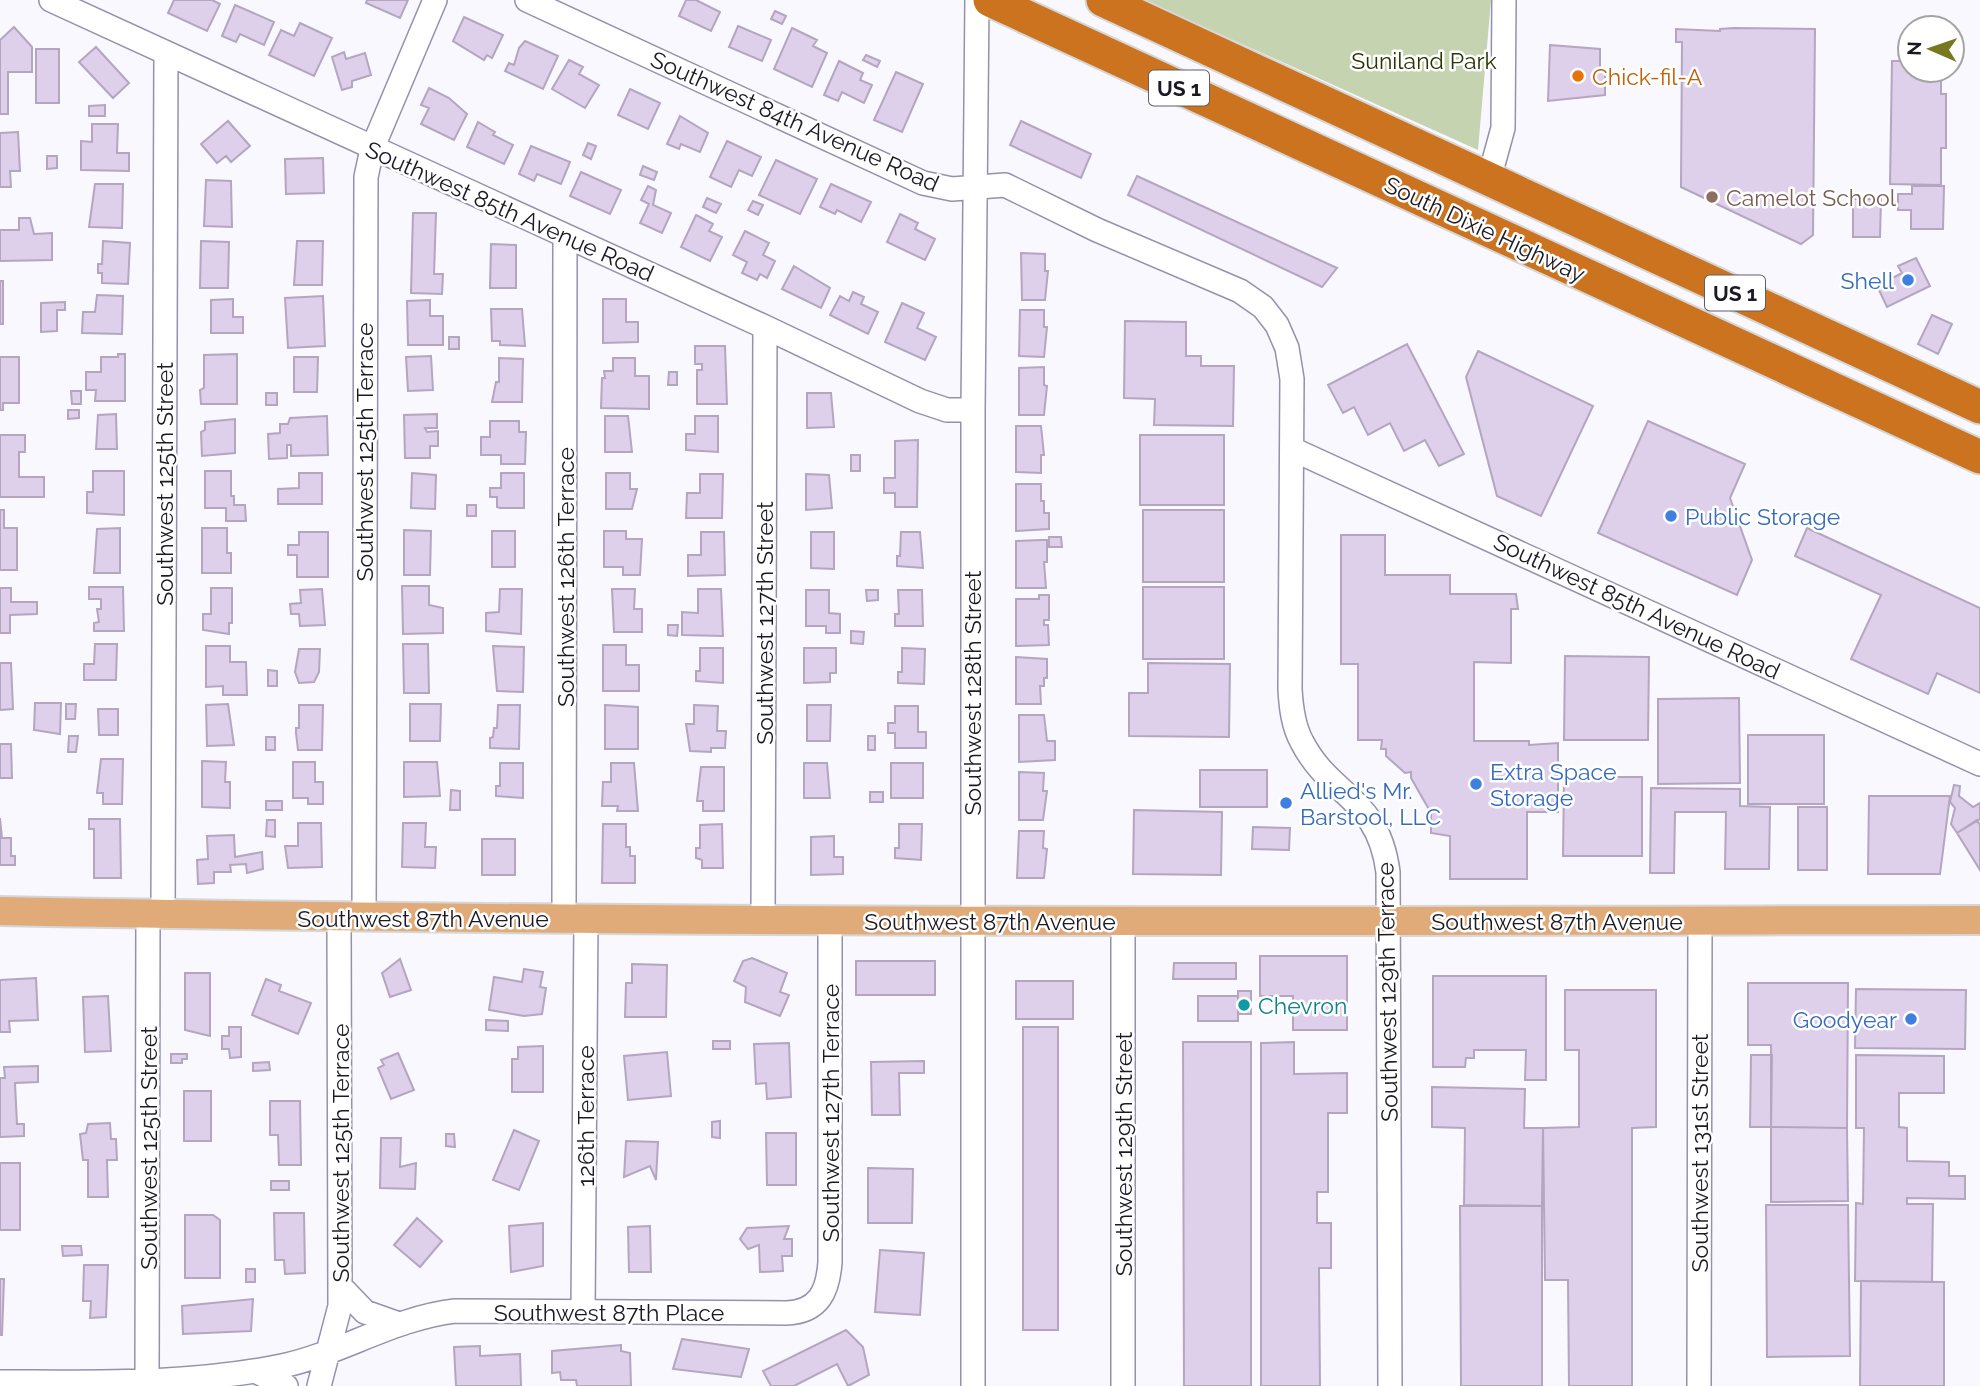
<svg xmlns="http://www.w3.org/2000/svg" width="1980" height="1386" font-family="Raleway,sans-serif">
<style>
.green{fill:#c5d3b0}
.building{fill:#decfeb;stroke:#b4a5c0;stroke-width:2}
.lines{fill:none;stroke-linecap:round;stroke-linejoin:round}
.minor-casing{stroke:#9491ad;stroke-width:26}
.major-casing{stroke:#d6d6d7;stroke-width:32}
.highway-casing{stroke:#d6d6d7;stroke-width:37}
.minor{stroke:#fff;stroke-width:23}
.major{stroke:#e0ab78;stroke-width:28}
.highway{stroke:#cb731e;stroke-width:33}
.food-dot{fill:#e8710a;stroke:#fff;stroke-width:2.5}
.education-dot{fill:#8d6e63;stroke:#fff;stroke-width:2.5}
.shop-dot{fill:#3f7fe0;stroke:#fff;stroke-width:2.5}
.culture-dot{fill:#0f9aa8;stroke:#fff;stroke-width:2.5}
.labels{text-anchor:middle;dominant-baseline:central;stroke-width:5;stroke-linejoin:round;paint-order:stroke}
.shield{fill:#fff;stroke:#5f5e65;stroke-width:2}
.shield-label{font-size:21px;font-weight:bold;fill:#1b1923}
.park-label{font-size:23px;fill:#273600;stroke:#fff}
.food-label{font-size:23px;fill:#c56008;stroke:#fff;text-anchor:start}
.street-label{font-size:23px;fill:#1b1923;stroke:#fff}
.education-label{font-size:23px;fill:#785e54;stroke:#fff;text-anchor:start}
.shop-label{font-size:23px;fill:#366cbe;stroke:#fff;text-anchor:start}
.culture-label{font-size:23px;fill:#0d838f;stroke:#fff;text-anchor:start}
</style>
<rect width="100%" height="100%" fill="#f8f8fe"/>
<path class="green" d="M1144 0H1491L1478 150Z"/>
<path class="building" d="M174 0H212L220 4 207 31 168 13Z
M367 0H408L400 18 366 3Z
M686 0H696L720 12 711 31 679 16Z
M235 5 274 22 264 45 240 34 236 42 222 36Z
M775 11 786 16 782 24 771 19Z
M464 17 503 35 492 58 487 55 484 60 453 41Z
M300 23 332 38 314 76 269 55 281 30 294 36Z
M738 26 771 40 762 61 729 47Z
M14 27 32 47V72H8V114H0V40Z
M792 28 817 40 813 46 827 53 812 87 774 69Z
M1734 28 1815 29 1813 235 1801 244 1681 187 1682 42H1676V29L1720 31V29Z
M525 41 558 56 543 89 505 71 509 63 514 65 519 48Z
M1550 45 1600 49V69H1605V95L1548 101Z
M96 47 129 83 113 98 79 62Z
M36 49H59V103H36Z
M344 52 346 59 365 53 371 75 352 81V87L342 90 332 57Z
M866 55 880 61 877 67 863 60Z
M569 60 583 67 579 74 599 85 585 108 552 89Z
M839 61 863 73 860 80 872 85 864 103 842 92 838 101 824 95Z
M1892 61H1910V70H1941V94H1946V148H1941V185L1890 184Z
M896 72 923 84 902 132 874 120Z
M429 88 449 98 467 114 454 140 421 124 429 108 421 105Z
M630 89 660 103 648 129 618 115Z
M105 105V116H89V106Z
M680 116 708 133 700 152 681 144 679 149 667 144Z
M228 121 250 146 231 162 226 156 217 163 201 144Z
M1021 121 1091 154 1081 178 1010 145Z
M478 122 495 132 493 135 513 145 504 164 467 147Z
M92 124H118L117 153H129V171L81 170V141L92 142Z
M18 132 20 171H10L11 187H0V133Z
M727 141 761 157 752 176 739 170 731 187 710 177Z
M588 143 596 146 591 159 583 155Z
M531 146 570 162 561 184 537 174 534 181 519 174Z
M47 156H57V168L47 169Z
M323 158 324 193 286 194 285 159Z
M776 160 817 179 800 214 759 195Z
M643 166 657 172 654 180 640 175Z
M581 172 621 190 610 214 570 196Z
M1137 176 1337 268 1322 287 1128 195Z
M206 180 231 181 232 227 204 226Z
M95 184H123L122 228 89 227Z
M831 184 871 202 861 222 837 210 835 214 820 207Z
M648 186 656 190 653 205 671 213 662 233 640 223 649 204 641 200Z
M1912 186H1944L1943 229H1911V210H1898V194H1912Z
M707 198 721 204 716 213 703 207Z
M1853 199H1881L1880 237H1853Z
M753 201 763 205 758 215 748 210Z
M413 213H436L434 274H443L442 294 411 293Z
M900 214 918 223 915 229 935 239 925 260 887 242Z
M696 215 713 224 709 231 722 237 710 261 681 247Z
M19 218H30L34 234 52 233V260L0 261V230H19Z
M745 231 769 243 763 255 775 261 767 278 760 274 757 280 742 273 747 262 733 255Z
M103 241 130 243 128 284 102 283V273H98V264H102Z
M201 241 229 242 228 288H200Z
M297 241H323L322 285H294Z
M491 244 516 245V288H490Z
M1021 253 1045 254V271H1048L1045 300H1022Z
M1916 258 1930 286 1887 307 1877 286 1902 273 1898 266Z
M794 266 830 288 821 308 782 289Z
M0 281H3V324H0Z
M853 292 864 297 861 304 878 312 868 334 830 315 840 296 849 301Z
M97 295 123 296 122 334 82 333 83 312H95Z
M323 296 325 346 288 348 285 298Z
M233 299V317H243V333H211V300Z
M603 299H626V322H638V342L603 343Z
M430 300V316H443V345H408L407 301Z
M65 302V310H57V331L41 332V303Z
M902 303 924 313 917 328 936 337 925 360 885 342Z
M491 309H522L525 346 500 345V341H492Z
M1020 310H1044V327H1047L1044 357 1019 356Z
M1932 315 1952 324 1938 354 1918 344Z
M1125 321 1186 322V356H1201V366H1234L1233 426 1154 425 1155 399 1124 398Z
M449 337H459V349H449Z
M1407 344 1464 454 1439 466 1425 440 1404 451 1390 423 1368 435 1354 407 1343 413 1328 385Z
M695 346H725L727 404H697V370H702V364H695Z
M1478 351 1593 406 1541 516 1497 496 1466 377Z
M118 354H125V401H95L96 390H86V372H101V357H118Z
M237 354V404H201L200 390 204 388V355Z
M431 356 433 390 408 391 406 357Z
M0 357H19V403H3V410H0Z
M294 357H318L317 392H294Z
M499 358 523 359 522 402H492L496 382H499Z
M613 358H635V376H649V409L601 408 602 378H605L604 371H613Z
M1044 367V385L1047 386 1044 415H1019V368Z
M669 372H677V385H668Z
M71 391H81V404H72Z
M266 393H277V405H266Z
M807 393H831L834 427 807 428Z
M68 410H79V418L68 419Z
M116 414 117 449H96L98 415Z
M437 414V428H425L427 432 438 431V446H430V458H405L404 415Z
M327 416 328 455 291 456V445H287V458L269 459 268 434 280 433V424H288L290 418Z
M605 416H628L632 452H605Z
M695 416H718V452L686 450V434H695Z
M235 419V453L202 456 201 432 205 430V422Z
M490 421H519V432H526L525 464H501V455H481V437H490Z
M1648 421 1745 464 1730 498 1752 560 1737 595 1598 533Z
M1016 426H1041L1044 455H1041V473L1016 472Z
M0 435H25V452H19V477H44V497H0Z
M1140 435H1224V505H1140Z
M918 440 917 507H895V493H884V478H895V441Z
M851 455H860V471H851Z
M93 471H124V515L87 513V492H93Z
M205 471H231V496H234V505H245L246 521H226V508H205Z
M299 473H322V504H278V489L299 488Z
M412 473 436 475 435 509 411 508Z
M501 473H524V508H500L497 507V497H490V488H501Z
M606 473H630V489H637L632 509H606Z
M700 474H723L722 518H686L687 493H700Z
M806 474 829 475 832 508 806 510Z
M1016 484H1041V501H1044V513H1049V529L1016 531Z
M467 505H476V516H467Z
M0 510H4V528H17V570H0Z
M1143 510H1224V582H1143Z
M120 528V573H94L97 529Z
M202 528H227V553H231V573H202Z
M1807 528 1980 608V693L1937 673 1928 694 1851 659 1881 595 1795 556Z
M404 530 431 531 430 575H404Z
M492 531H515V567H492Z
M604 531H626V539H642L640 575H623V567H604Z
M299 532H328V577H297V555H288V545H299Z
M701 532H724L725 575 688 576V555H701Z
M811 532H834V569L811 568Z
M901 532H920L923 568 897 566V556H900Z
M1341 535H1385V575H1450V594H1516L1518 609H1511V663L1474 662V741H1529V745L1558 743V812H1527V879H1450V836L1431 833V813L1411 778V772L1405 773 1386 756V749H1381L1382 740H1358V664H1341Z
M1049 537H1061L1062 547H1049Z
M1041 540H1047V562H1044L1046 588H1016V541Z
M402 586H429V605L443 608V633L403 634Z
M89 587H123L124 631H94V623L99 622 97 609H101V599H89Z
M1143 587H1224V659H1143Z
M0 588H11V602H37V614L10 615V633H0Z
M211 588H232V623H229V634L203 630V614H211Z
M322 589 325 625 300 626 299 614H291L290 604 301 603 300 590Z
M500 589H522L521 634 486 631V613L499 612Z
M612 589H635L634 609H642V632H614Z
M698 589H721L723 636 682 635V612L698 613Z
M806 590H829V613L840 614V633H826V626H806Z
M866 590H878V600L867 601Z
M898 590H922L923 626H895V614H899Z
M1039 595H1049V620H1044V625H1048L1049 645 1016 646V599H1039Z
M668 625H678L677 636 668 635Z
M851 631 864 632 863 644 851 643Z
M95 644H117L116 680H84V664H94Z
M403 644H428L429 693H404Z
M603 645H626V665H639V691H603Z
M206 646H230V662H246L247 695H223V686L206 687Z
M493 646 524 647 523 692 497 691Z
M700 648H723V683L696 681V671H700Z
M804 648H836V673H830V682L804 683Z
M902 648 925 649 924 684 898 683V672H902Z
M299 649H320L319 672 314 682 299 683 295 672Z
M1565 656 1649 657 1648 740H1564Z
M1016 657 1047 659V678H1044V686H1040L1041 704H1016Z
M0 663H11L13 709 0 710Z
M1148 663 1230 664 1229 737 1129 736V693H1148Z
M268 670 277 671V686H268Z
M1739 698 1740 783 1658 784V699Z
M35 703H61L60 734 34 730Z
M66 704H76L75 719H66Z
M228 704 234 745 207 746 206 705Z
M410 704H441L440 741H410Z
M299 705H323L322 750H298L296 733V728H299Z
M498 705H520L519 749 490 748V738L493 737 494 728H497Z
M605 705 638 707V749H605Z
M694 705 718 706 717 731H726L725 748H711V752L690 751 686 724H694Z
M807 705H831L830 741H807Z
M895 706H918V732H926V748H895V733H888V723H895Z
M98 709H118V735H99Z
M1019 715H1044L1047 741H1055V760L1019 762Z
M1748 735H1824V804H1748Z
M69 736H78L76 752H68Z
M868 736H875V750H868Z
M266 737H275V750H266Z
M0 744H11L12 778H0Z
M101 759H123L122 804H103V793H97Z
M202 761 226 762 225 782H230V808L202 807Z
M293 762H315V782H323V804H308V798H293Z
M404 762H437L440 796 404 797Z
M500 763H523V798L496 796V786H500Z
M611 763H634L638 811H617L618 806H602L603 782H611Z
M804 763H827L830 798H804Z
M891 763H923V798H891Z
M701 767H724V811H703V801H697Z
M1200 770H1267V807H1200Z
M1019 772 1044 773 1043 791H1047L1043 820H1019Z
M1564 777H1642V856H1563Z
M1954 785 1960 786 1959 796 1973 807 1980 803V819L1957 833 1951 824 1955 808 1950 802Z
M1651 788 1740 789V806L1770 807 1769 869H1725L1726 812H1675L1674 873H1650Z
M451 790 460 791V810H450Z
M870 792H883V802H870Z
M1869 796H1950L1940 874H1868Z
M266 801H282V810H266Z
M1798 807H1827V870H1798Z
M1134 810 1222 812 1221 875 1133 874Z
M0 818 2 838H11V856H15V865H0Z
M89 819H120L121 878H94V829H89Z
M267 820H275V837L266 836Z
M1977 820 1980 825V870L1957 833Z
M298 823H321L322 867 288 868 285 846H298Z
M403 823H426L425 847H436L435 868 402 867Z
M603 824H626V847H630V856H635V883H602Z
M722 824 723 868H702V860L696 858V848H700V825Z
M899 824H922L921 860 895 858V848H899Z
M1253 827 1290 828 1289 850 1252 849Z
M1019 831H1044L1043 848 1047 849 1044 878H1017Z
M234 835 235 857 262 852 263 869 247 873 246 864 230 865 231 872H214V883L198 884 197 860 208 859 207 836Z
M834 836V857H843V874L811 875V837Z
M482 839H515V875H482Z
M1260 956H1347V1030H1293V996H1260Z
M752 958 787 973 780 992 789 995 780 1016 745 1002 746 987 734 981 743 961Z
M400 959 411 990 390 997 382 973Z
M856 961H935V995H856Z
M1174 963H1236V979H1173Z
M632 964 667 965 666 1017H625L626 983H632Z
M524 969 543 972 540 987 546 988 542 1014 524 1016 489 1010 494 977 522 982Z
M185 973H210V1036L185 1030Z
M1433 976H1546V1080H1525L1526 1050H1474V1058H1466L1465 1067H1433Z
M36 978 38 1020 9 1021 10 1032H0V980Z
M266 979 281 985 279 991 311 1003 298 1034 252 1015Z
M1016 981H1073V1019H1016Z
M1748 983H1848L1847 1128 1771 1127V1045H1748Z
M1856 989 1966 990 1965 1049 1855 1048Z
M1565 990H1656V1127L1632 1128V1386H1569L1568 1280H1545L1543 1128 1579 1127V1050H1565Z
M1238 991H1251V1014H1238Z
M108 996 111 1051 85 1052 83 997Z
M1198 996H1238V1021H1198Z
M486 1020 508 1021V1031L486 1030Z
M229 1027H241V1057L230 1058 229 1049H222V1036H229Z
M1023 1027H1058V1330H1023Z
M713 1041H730V1049H713Z
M1183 1042H1251V1386H1184Z
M1294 1042V1074L1347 1073V1113H1328V1192H1317V1223H1331V1268H1319L1320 1386H1261V1043Z
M789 1043 791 1097 767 1099 766 1083 756 1084 754 1044Z
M543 1046V1092H512V1059H518V1047Z
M667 1052 671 1096 628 1100 624 1056Z
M398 1053 414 1090 391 1099 378 1068 384 1065 381 1060Z
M171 1054H187V1059H182V1063H171Z
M1751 1055H1772L1771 1127H1750Z
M1856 1055 1944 1056V1093H1899V1127L1907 1128V1161L1949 1162V1176H1965V1199L1907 1198V1204H1933L1932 1282 1855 1281 1856 1203 1863 1204 1864 1128H1856Z
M924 1061V1073H899L900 1115H872L871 1062Z
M269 1062 270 1070 253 1071V1063Z
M38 1066V1082L15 1083 17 1124H24V1136L0 1137V1078H5L4 1067Z
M1432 1087 1525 1089 1524 1128H1543L1542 1206 1464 1205 1465 1128 1432 1127Z
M184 1091H211V1141H184Z
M270 1101H300L301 1165H279L278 1135H270Z
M720 1121V1138L712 1137V1122Z
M110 1123 111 1139H116L117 1160H107L108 1197H88V1160H83L80 1134 86 1133 88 1124Z
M1771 1127 1847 1128 1848 1201 1771 1202Z
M514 1130 539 1141 519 1190 493 1180Z
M766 1133H796V1185H767Z
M446 1134H454L455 1147 446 1146Z
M381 1138H401L400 1167 416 1163 415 1189 380 1188Z
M626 1141 658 1142 656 1180 650 1166 624 1177Z
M0 1163H20V1230H0Z
M868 1168 913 1169 912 1223H868Z
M271 1181H289V1190H271Z
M1766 1205H1848L1850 1356 1767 1357Z
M1460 1206H1542V1386H1461Z
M274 1213H304L305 1273 285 1274 284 1260H275Z
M185 1215H213L220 1220V1278H185Z
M417 1218 442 1241 420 1267 394 1245Z
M543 1223V1266L511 1272 509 1226Z
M650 1226 651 1272H629L628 1227Z
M789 1226 784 1239H792V1256H782L783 1271 760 1272 759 1245 748 1249 740 1239 747 1228Z
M62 1246H81L82 1255 63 1256Z
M880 1250 924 1253 920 1315 875 1312Z
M84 1265H108L106 1317 90 1318 91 1301H83Z
M246 1269H255V1282H246Z
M0 1279H4L2 1335H0Z
M1861 1281 1944 1282V1386H1860Z
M253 1299 251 1331 183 1334 182 1306Z
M846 1330 863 1347 869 1375 848 1386 837 1364 794 1386H771L763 1371Z
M682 1339 749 1349 741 1377 673 1369Z
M621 1345V1351L630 1353 631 1386H577L576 1380H561L560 1372 552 1373V1351Z
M480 1346V1356L520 1354 521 1386H456L454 1347Z"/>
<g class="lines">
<defs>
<path id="minor" d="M51 0 765 327 920 401 947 410H973
M527 0 923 183 952 189 1005 185 1097 230 1240 291 1263 307 1277 325 1287 348 1292 379 1290 689C1291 707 1293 726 1302 742 1330 797 1378 796 1388 872L1390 1386
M1489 179 1503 128 1504 0
M1292 449 1980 764
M163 914 166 53
M364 918 366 177 372 149 435 0
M564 919 565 236
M763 920 765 327
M1123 922V1386
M341 1287 365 1312 399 1324
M583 1312 586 919
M255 1371 286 1386
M0 1382C95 1382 189 1385 282 1366 342 1353 394 1318 455 1311L786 1313C819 1312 828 1291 830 1262V920
M147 1382 148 914
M319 1386 340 1306 339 918
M973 1386V410L977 0
M1699 1386 1700 921"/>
<path id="major" d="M0 911C660 924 1320 921 1980 920"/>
<path id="highway" d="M990 0 1980 457
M1103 0 1980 407"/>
</defs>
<use href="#minor" class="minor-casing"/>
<use href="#major" class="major-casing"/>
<use href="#highway" class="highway-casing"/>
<use href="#minor" class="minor"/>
<use href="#major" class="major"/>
<use href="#highway" class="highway"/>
</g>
<circle class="food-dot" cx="1578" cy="76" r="7"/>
<circle class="education-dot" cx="1712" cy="197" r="7"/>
<g class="shop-dot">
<circle cx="1908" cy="280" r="7"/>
<circle cx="1671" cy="516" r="7"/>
<circle cx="1476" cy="784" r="7"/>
<circle cx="1286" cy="803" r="7"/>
<circle cx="1911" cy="1019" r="7"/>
</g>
<circle class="culture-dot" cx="1244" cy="1005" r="7"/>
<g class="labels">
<g class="shield">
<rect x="1149" y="70.5" width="60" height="35" rx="5"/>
<rect x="1705" y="275.5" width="60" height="35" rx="5"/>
</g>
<g class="shield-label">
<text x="1179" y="88">US 1</text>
<text x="1735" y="293">US 1</text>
</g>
<g class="park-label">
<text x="1424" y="60">Suniland Park</text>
</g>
<g class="food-label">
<text x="1592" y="76">Chick-fil-A</text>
</g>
<g class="street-label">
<text transform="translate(795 121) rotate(24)">Southwest 84th Avenue Road</text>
<text transform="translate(510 211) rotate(24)">Southwest 85th Avenue Road</text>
<text transform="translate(1485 229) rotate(25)">South Dixie Highway</text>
<text transform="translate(364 452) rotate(-90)">Southwest 125th Terrace</text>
<text transform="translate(164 484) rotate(-90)">Southwest 125th Street</text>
<text transform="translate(565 577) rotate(-90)">Southwest 126th Terrace</text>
<text transform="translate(1637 606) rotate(25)">Southwest 85th Avenue Road</text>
<text transform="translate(764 623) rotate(-90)">Southwest 127th Street</text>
<text transform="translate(972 693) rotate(-90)">Southwest 128th Street</text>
<text x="423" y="918">Southwest 87th Avenue</text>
<text x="990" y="921">Southwest 87th Avenue</text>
<text x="1557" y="921">Southwest 87th Avenue</text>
<text transform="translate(1387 992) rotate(-91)">Southwest 129th Terrace</text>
<text transform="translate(830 1113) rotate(-90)">Southwest 127th Terrace</text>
<text transform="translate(585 1116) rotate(-90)">126th Terrace</text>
<text transform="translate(148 1148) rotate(-90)">Southwest 125th Street</text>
<text transform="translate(340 1153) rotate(-90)">Southwest 125th Terrace</text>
<text transform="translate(1699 1153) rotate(-90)">Southwest 131st Street</text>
<text transform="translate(1123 1154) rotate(-90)">Southwest 129th Street</text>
<text x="609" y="1312">Southwest 87th Place</text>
</g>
<g class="education-label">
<text x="1726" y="197">Camelot School</text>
</g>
<g class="shop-label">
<text x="1894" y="280" text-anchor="end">Shell</text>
<text x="1685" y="516">Public Storage</text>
<text x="1490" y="771">Extra Space<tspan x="1490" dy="26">Storage</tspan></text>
<text x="1300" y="790">Allied's Mr.<tspan x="1300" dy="26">Barstool, LLC</tspan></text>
<text x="1897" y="1019" text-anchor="end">Goodyear</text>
</g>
<g class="culture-label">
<text x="1258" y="1005">Chevron</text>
</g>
</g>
<g transform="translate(1931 49) rotate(272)"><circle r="33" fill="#ffffff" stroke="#a4a3a7" stroke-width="2"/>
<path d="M0-5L12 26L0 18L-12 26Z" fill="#777820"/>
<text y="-10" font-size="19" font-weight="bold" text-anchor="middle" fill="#1b1923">N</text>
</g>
</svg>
